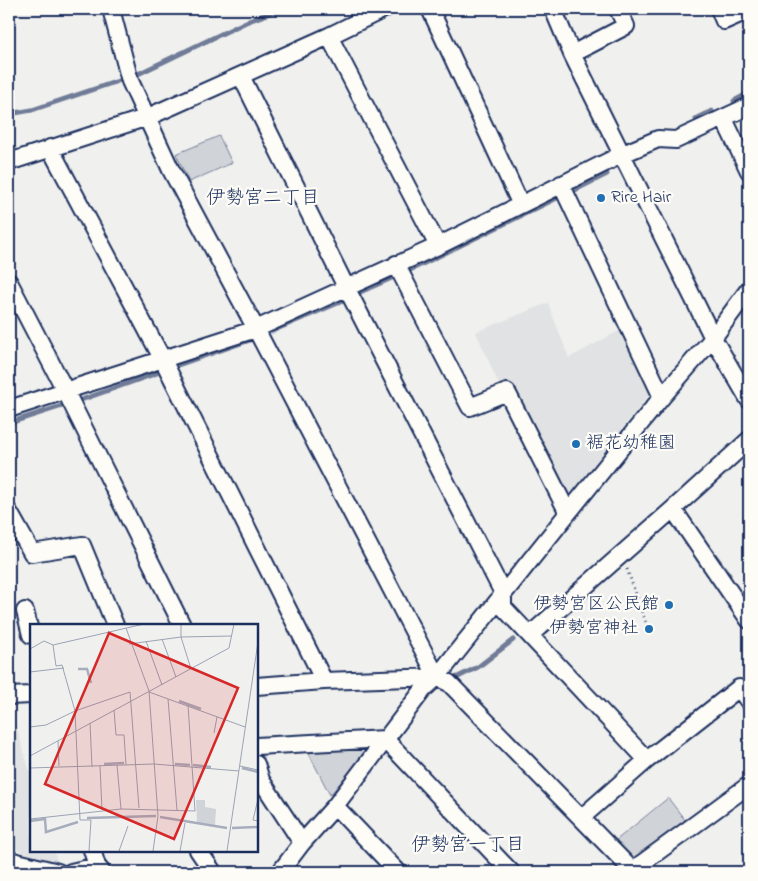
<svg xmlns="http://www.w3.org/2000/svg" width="758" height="881" font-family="'Indie Flower','Klee One',sans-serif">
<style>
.built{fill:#e0e2e3}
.green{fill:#d0d3d8;stroke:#76819b}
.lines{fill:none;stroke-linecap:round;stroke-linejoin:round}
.stream{stroke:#6f7b97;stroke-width:5}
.minor-casing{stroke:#1b2f5e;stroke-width:20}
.path{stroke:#1b2f5e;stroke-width:3;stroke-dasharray:1 4;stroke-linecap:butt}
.minor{stroke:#fdfcf7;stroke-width:16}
.poi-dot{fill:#1f6fb2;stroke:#fdfcf7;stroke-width:2}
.labels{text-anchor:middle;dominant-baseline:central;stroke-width:4.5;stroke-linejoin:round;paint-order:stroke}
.poi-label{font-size:18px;fill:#1b2f5e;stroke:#fdfcf7;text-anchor:start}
.neighbourhood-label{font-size:19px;fill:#1b2f5e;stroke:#fdfcf7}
.inset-river{fill:none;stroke:#a7adbd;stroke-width:2.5}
.inset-road{fill:none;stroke:#9ba3b4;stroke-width:1}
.view{fill:#d62828;fill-opacity:0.15;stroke:#d62828;stroke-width:2.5}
.inset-edge{fill:none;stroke:#1b2f5e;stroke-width:2.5}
</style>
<rect width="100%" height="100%" fill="#f0f0ee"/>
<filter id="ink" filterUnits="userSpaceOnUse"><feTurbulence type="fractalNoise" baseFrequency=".02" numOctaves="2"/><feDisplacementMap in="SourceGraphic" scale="10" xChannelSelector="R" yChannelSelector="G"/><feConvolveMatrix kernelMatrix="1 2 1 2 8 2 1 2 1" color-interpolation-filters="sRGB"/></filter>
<g filter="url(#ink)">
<path class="built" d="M548 303 569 358 624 328 652 391 569 497 510 384 500 387 476 332Z
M11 708 31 776V850H54L58 864 9 847V709Z"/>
<path class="green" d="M219 136 232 163 189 182 176 154Z
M372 745 330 795 306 748Z
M668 798 688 824 633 863 614 842Z"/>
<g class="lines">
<path class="stream" d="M138 74 246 22 280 9
M734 101 749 93
M9 114 32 110 118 81
M696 119 712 111
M571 192 607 174
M410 270 557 198
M358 293 394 277
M272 331 345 300
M175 366 250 340
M81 400 160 372
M9 423 65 405
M710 549 729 575
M456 678 478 667 513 640"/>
<defs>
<path id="minor" d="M111 9 130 81 171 170 256 329 437 677
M430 9 521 205
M553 9 572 54 713 338 749 400
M719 9 724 21 749 10
M329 36 438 246
M572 54 626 26 618 9
M241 76 346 287 503 593V607L647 760
M724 119 749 171
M50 148 163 360 324 681
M9 162 148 117 329 36 384 9
M561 184 662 397
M396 264 470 407 507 392 568 513
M9 282 65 390 182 625
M9 409 256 329 438 246 623 154 658 139 676 140 749 106
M673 509 749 620
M9 512 32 553 82 545 115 625
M25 611 31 635
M530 635 673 509 749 440
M256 686 324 681 437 677 449 683 634 872
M9 696 31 695
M385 739 511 872
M256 746 385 739
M256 764 261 780 302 843
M335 806 398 872
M581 818 647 760 739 688 749 702
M92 850 97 866 102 872
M198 850 213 872
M9 860 58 872
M71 872 97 866
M280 872 302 843 335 806 423 690 437 677 568 513 662 397 713 338 749 289
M630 872 749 785"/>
</defs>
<use href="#minor" class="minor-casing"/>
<path class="path" d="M627 569 646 623"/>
<use href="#minor" class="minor"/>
</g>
</g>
<g class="poi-dot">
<circle cx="601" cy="198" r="5"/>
<circle cx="576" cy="444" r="5"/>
<circle cx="669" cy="605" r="5"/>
<circle cx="649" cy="629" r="5"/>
</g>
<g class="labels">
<g class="poi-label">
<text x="611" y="198">Rire Hair</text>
<text x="586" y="444">裾花幼稚園</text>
<text x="659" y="605" text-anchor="end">伊勢宮区公民館</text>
<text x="639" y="629" text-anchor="end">伊勢宮神社</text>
</g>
<g class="neighbourhood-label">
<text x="263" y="198">伊勢宮二丁目</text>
<text x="468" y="845">伊勢宮一丁目</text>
</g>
</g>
<g transform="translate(30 624)">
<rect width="228" height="228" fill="#f0f0ee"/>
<path d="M166 176H175V183L186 185 185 201 167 199Z" fill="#d0d3d8"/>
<path class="inset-river" d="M48 45H57L61 59M149 77 171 85M74 140 94 139M145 140 160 141M163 141 181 143M212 144 228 148M130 193 197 204M57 194 126 192M0 197 15 195 16 208 48 198M202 204 228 203"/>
<path class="inset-road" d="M151 0V13L161 45M96 4 119 67 128 192 123 227M132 15 146 53M116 17 132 61M99 20 151 13 202 12M23 21 26 42 32 41 45 87 50 196H61L59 227M0 25 14 17 23 21 114 0M0 48 34 44M119 68 215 103M138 75 147 186M84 86 86 111H94L96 141M60 99 62 143M0 103 16 101 45 87 100 68 109 184M184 109 187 93M28 117 29 142M0 132 199 24 204 0M87 141 91 185M70 142 72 186M210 142 228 146M0 144 124 140 209 147M228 175 223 196 228 197M0 195 91 185 165 187 158 81M89 227 98 202M150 227 155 199M197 227 228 18"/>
<path class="view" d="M79 9 208 64 144 215 15 160Z"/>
<rect width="228" height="228" class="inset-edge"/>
</g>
<rect width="758" height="881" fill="none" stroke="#fdfcf7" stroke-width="30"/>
<rect x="15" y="15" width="728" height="851" fill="none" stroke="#1b2f5e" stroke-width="2" filter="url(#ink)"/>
</svg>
